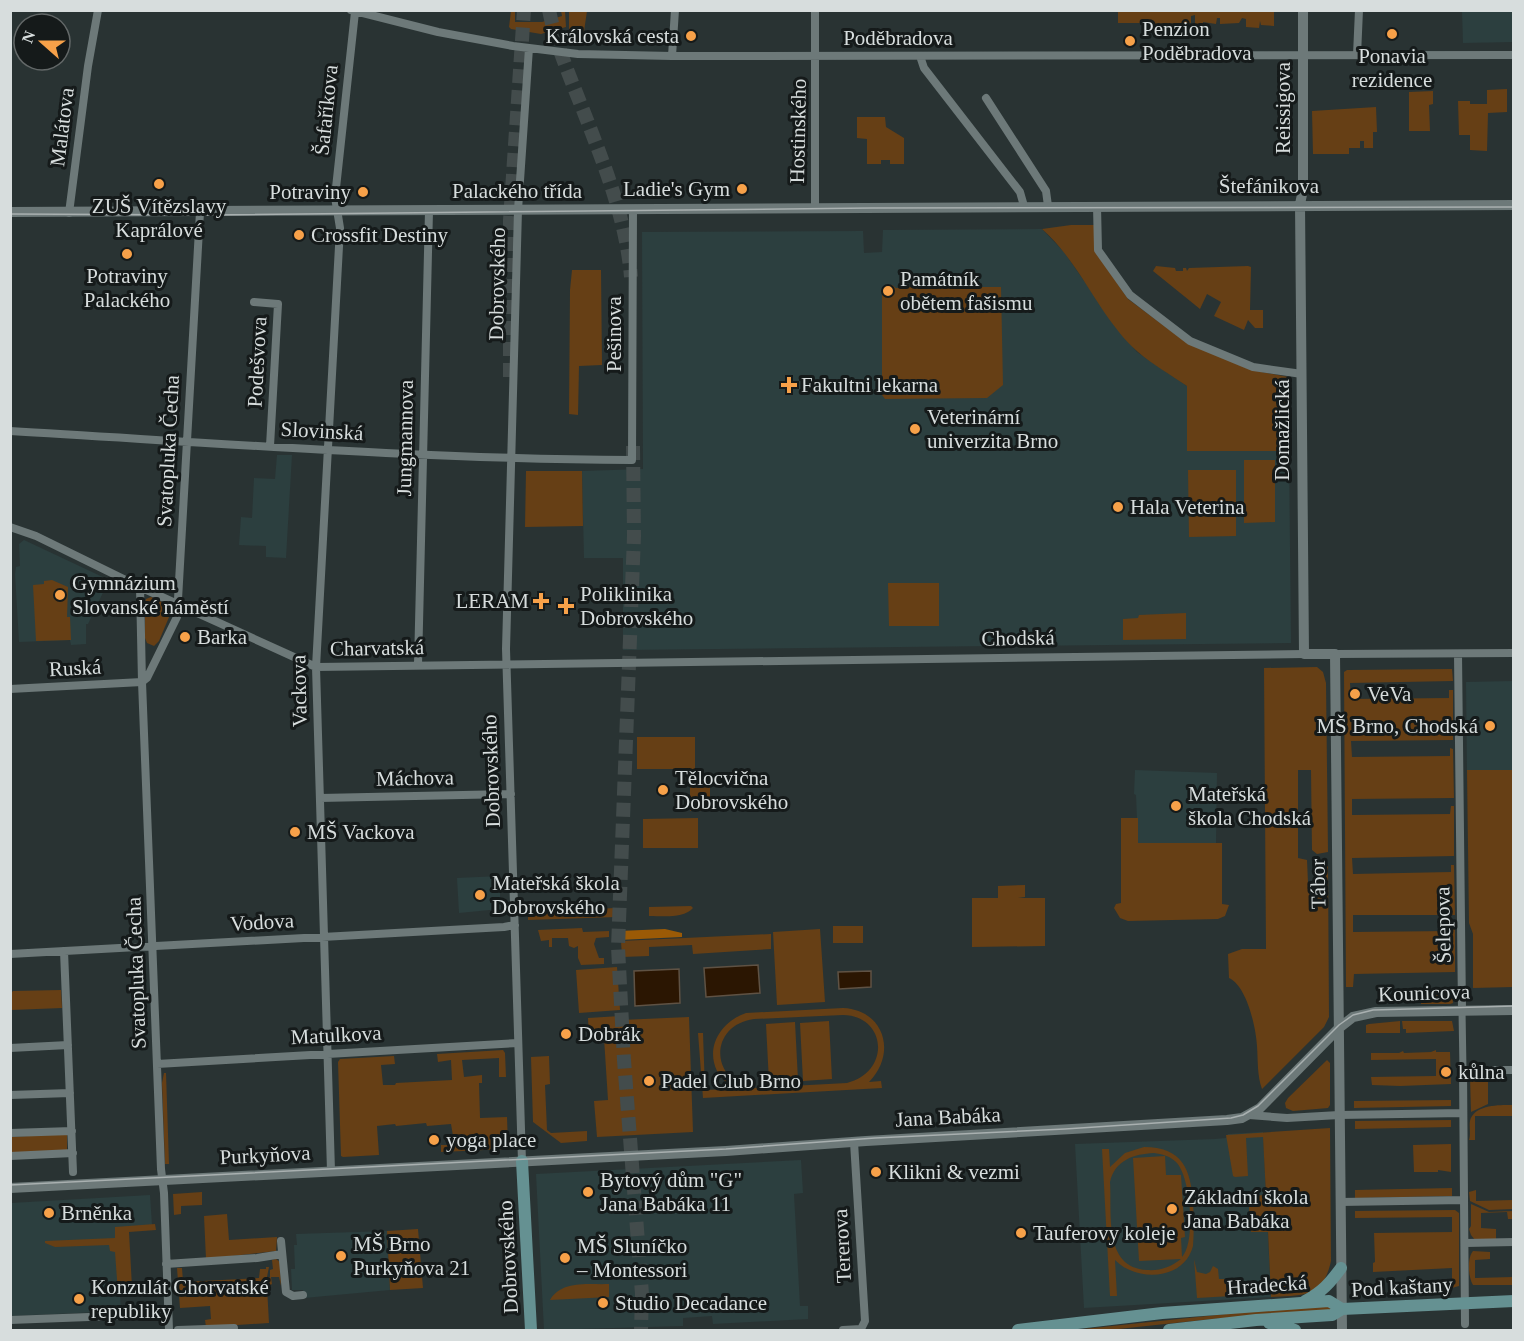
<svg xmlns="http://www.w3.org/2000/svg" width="1524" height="1341" font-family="Georgia,serif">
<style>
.built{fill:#2c3f3f}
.green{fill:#663f15;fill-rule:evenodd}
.forest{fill:#9b5a06}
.water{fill:#2b1602;stroke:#5f5244;stroke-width:1.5}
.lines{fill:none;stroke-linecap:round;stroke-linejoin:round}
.trunk-tunnel{stroke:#434c4c;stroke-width:14;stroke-dasharray:14 7;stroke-linecap:butt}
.pedestrian{stroke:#6d7979;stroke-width:7}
.minor{stroke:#6d7979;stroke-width:8}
.tertiary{stroke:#6d7979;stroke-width:10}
.secondary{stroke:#659192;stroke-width:12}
.tram{stroke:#a9b0b0;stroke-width:1.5}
.poi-dot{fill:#f7a149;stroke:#151a1a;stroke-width:2}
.labels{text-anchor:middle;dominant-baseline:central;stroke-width:6;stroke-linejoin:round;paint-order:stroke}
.poi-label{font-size:21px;fill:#d7dddd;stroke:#151a1a;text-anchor:start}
.street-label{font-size:21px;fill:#d7dddd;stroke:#151a1a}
</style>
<rect width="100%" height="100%" fill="#293333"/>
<path class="built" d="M1462 11H1513V42L1463 43Z
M1042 229 1064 252 1117 328 1137 352 1187 386 1188 451H1289L1291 643 623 650V558H584L582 471 643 469 642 232 863 231 864 253 882 252 883 230Z
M277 455H292L286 558 266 557V546L239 545 241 517 252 518 254 478 275 479Z
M24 540 109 580 88 624H86V644L71 645 70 640 19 642 15 574 16 567 20 566 19 544Z
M1513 681V770H1467L1466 682Z
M1135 770 1217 773 1216 843H1138L1136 795 1134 794Z
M500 876V909L459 913 457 878Z
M1263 1132 1271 1297 1084 1308 1075 1144 1215 1139 1226 1138 1228 1134Z
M801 1160 803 1193 794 1194 800 1306H808V1319L713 1324 712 1316 683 1318V1326L544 1330 536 1174Z
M150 1195 152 1225 116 1228 121 1311 11 1316V1203Z
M387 1231 390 1290 304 1298 303 1290H292L291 1269H295L294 1245H297L296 1234Z"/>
<path class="green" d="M511 11H515V22H542L562 16 561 11H565L566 27 541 34 511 29 509 27Z
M569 11H587L582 45 569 42Z
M1118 11H1274V26L1261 25 1260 21 1259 28 1246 27V19L1242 18 1239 23 1220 24V18H1217L1216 24 1203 22V28H1195V15L1191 16V23L1155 24 1154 21H1149V23H1118Z
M1507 89V112L1488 113 1487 151 1470 150V135H1459L1458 101H1470V104H1487V90Z
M1433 91V104L1429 105 1430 131H1409V92Z
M1376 107 1377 132H1373V148H1364V141H1360V148H1349V154H1313L1312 111Z
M857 117H885L886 127 904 138V164H890V160H881V164H867V139L857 138Z
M1071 225H1095V251L1128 299 1187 343 1251 370 1288 377 1289 451H1187V386C1171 375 1153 365 1138 352 1100 319 1081 263 1042 229Z
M1156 266 1175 268 1176 271H1183V268H1186L1187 271 1189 268 1248 266 1251 267 1250 310H1263V328H1255L1248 320 1244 330 1214 316 1221 302 1207 294 1200 309 1153 271Z
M572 270H601L602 365 579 366 578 415 569 414 570 290Z
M885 285H892L896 288 942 285H947L949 287H1001L1003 385 987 398 885 399 882 395V291Z
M1244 460H1275V522L1244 523Z
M1188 470H1236V536L1189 537Z
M526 471H582L583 526 525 527Z
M52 580 68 587 67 617H70L71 640 36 641 33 585 44 584V581Z
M888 583H939V626H889Z
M151 597 168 605 172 610 159 641 154 646 147 643 145 638V604L146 599Z
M1186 613V639L1123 640V619L1138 618 1139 615Z
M1317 667 1323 672 1326 683 1328 852 1317 854 1312 850 1311 770H1298V858L1307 860 1308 883H1318V864L1328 866 1329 1017 1324 1027 1262 1089C1257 1076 1258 1060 1257 1046 1256 1028 1247 986 1229 978L1228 954 1242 949H1266L1264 668Z
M1452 669 1453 681 1350 683 1351 699 1449 698V690H1453V740L1351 741 1352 757 1450 756V748L1453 749 1454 798 1352 799V815L1450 814 1451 806H1454V856L1352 858 1353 874 1451 872V865H1454L1455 915H1353V932L1451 931 1452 923H1455V972L1354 974 1353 987H1346L1344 672 1347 670Z
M637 737H695V769H637Z
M1467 770H1513V987L1473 988V934L1469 923Z
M690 777H710V810L690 811Z
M698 818V848H643V819Z
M1121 818H1138V843H1222V904L1229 905 1225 916 1218 919 1128 921 1120 918 1114 908 1116 904 1121 903Z
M1025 885V897L1018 898H1045V946L972 947V898H998V886Z
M691 906 693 908C683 919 663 916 649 916V907Z
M615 908 616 917 528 920V916L531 912Z
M833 926H863V943H833Z
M582 928 583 932 609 931V937L596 938 594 944 599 958H604V964L581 965 578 958V946L574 948 569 946 568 938H552V947H549V940L541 941 538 930Z
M820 929 825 1002 777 1005 773 932Z
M771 934V949L693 954 692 945 649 947V956L622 957 621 941Z
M617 967 620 1010 579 1013 576 970Z
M61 990 62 1008 11 1010V993L13 991Z
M1452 992 1453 1003 1450 1004H1421V993Z
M843 1008C885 1010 897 1054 869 1082L881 1081 882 1088 703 1098 698 1033H703L705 1090 733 1089C728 1084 721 1078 717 1071 705 1046 722 1021 746 1013ZM843 1015C887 1016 891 1072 847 1083L754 1088C709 1081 709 1025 754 1019Z
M620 1016 621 1020 689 1017 693 1132 597 1137 594 1101 608 1100 604 1038H589L588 1018Z
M829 1021 832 1079 803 1081 800 1023Z
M1400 1021V1033H1366V1025L1369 1024Z
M1402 1021H1452L1454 1031 1406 1033V1029H1403Z
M795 1022 798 1080 769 1082 766 1024Z
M503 1050 505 1053 506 1077H499V1058L462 1060 464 1077 482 1075V1083H479L480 1118 507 1117 508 1146 506 1149 441 1152V1145H452L457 1143V1136H453L451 1124 427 1126 426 1123 396 1126 395 1124 377 1126 379 1155 343 1157 341 1156 338 1062 340 1059 394 1056 395 1064 381 1065 383 1085H395L396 1083 452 1080 451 1060 438 1062 437 1054Z
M1436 1050V1052H1450L1451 1084 1400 1086 1372 1085 1371 1077 1436 1076V1059L1371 1060V1053H1399L1403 1051 1404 1053 1431 1052Z
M549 1056 550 1084 545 1085 547 1130 551 1133 587 1131V1141L561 1143 533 1122 531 1057Z
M1327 1060 1330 1063V1105L1328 1108 1293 1111 1286 1108 1285 1103 1288 1098Z
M164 1073H166L169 1164H165L162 1083Z
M1470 1076H1489L1494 1081 1488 1082V1104L1471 1112Z
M1451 1100V1106L1354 1108V1101Z
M1513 1105V1116H1475V1140H1469C1471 1134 1469 1127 1470 1121 1474 1104 1501 1105 1513 1105Z
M1451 1120V1127L1355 1129V1121Z
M1330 1128 1331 1261C1323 1298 1303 1295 1271 1297L1268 1232H1251V1228H1267V1223L1250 1224 1248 1191 1250 1196 1266 1195 1263 1137 1246 1138 1248 1176 1235 1177 1233 1176 1226 1135Z
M67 1134V1150L11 1153 10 1137Z
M1451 1144V1172L1438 1170V1172H1414L1413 1145Z
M1144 1147C1182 1147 1191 1169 1193 1203 1194 1218 1194 1232 1193 1246 1184 1281 1136 1282 1115 1260L1117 1296H1110L1102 1149H1109L1110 1167 1125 1153ZM1154 1153C1162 1154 1170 1156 1176 1162 1191 1177 1196 1242 1182 1257L1181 1238 1185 1237 1181 1175H1166L1165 1156 1133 1158 1139 1261 1181 1259C1171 1267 1160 1271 1147 1270 1103 1268 1112 1213 1110 1182 1115 1160 1134 1154 1154 1153Z
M1452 1188V1196L1355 1198V1190Z
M1476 1190V1201L1513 1200V1209L1489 1210 1470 1201 1469 1192Z
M202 1192V1205L181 1206V1214L174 1215 173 1194Z
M1471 1204 1489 1212 1513 1211V1219H1508L1507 1212 1481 1213V1228L1496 1229V1240H1475L1471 1235 1469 1229 1471 1226Z
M1455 1210 1459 1213V1286L1452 1288V1268L1373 1272V1263L1375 1262 1374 1233 1452 1232V1217L1355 1218V1211Z
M227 1214 229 1240 277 1237 276 1251 206 1259 204 1216Z
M155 1224 156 1230 129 1232 132 1287 125 1288V1293H118L115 1252 110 1251 109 1245 55 1247 45 1243V1241L115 1238V1227Z
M418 1229 423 1288 390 1290 387 1231Z
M1473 1251 1490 1252V1259L1475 1260V1278L1513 1277V1285H1473C1468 1277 1467 1258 1473 1251Z
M1194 1259 1197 1272 1206 1274 1210 1272 1213 1266 1218 1269 1219 1279H1232L1249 1295 1197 1298Z
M272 1260 276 1259 280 1262 281 1286 279 1277H271L272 1284 267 1287 269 1323 206 1327 205 1320 211 1319 210 1306 180 1308 177 1268H182L183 1282 259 1278 260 1269H266V1267H269L267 1277H270V1270L273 1269Z
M609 1284V1297L550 1300C562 1280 588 1285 609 1284Z
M1330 1306 1331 1310 1212 1319 1109 1330H1074L1255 1311Z"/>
<path class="forest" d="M665 929 682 933V937L619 940V931Z"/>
<path class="water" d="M758 965 760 993 706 997 704 968Z
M679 969 680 1003 635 1006 634 971Z
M871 971V987L839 989 838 972Z"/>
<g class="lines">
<path class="trunk-tunnel" d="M549 10C556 45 570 77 583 110 604 164 626 218 631 277
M510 377V220L524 10
M633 446 634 536 618 947 624 1060 642 1294 641 1330"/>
<path class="pedestrian" d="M1462 1010 1463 1070"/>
<path class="minor" d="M351 10 438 32 513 46 578 54 672 56 1514 55
M1357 55 1359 10
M672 56 675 10
M920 56 924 68 1020 192 1024 206
M986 98 1046 191 1048 206
M1097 206 1098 250 1130 295 1190 341 1253 367 1302 374
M815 207V10
M69 213 88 66 98 10
M254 302 278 304 270 446
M10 431C217 443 424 459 632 460L633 209
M10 527 36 536 140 587 316 667 1304 654
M140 587 142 682 161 1169 164 1193 169 1330
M1335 654 1514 653
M1458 654 1462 1010
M418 665 429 211
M142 682 147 678 177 617 200 212
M10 689 142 682
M320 798 511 794
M64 951 73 1172
M10 954 504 927 515 925
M10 1048 68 1045
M157 1064 518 1043
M10 1095 70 1093
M1249 1115 1287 1118 1339 1115 1463 1113
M10 1133 72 1131
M10 1156 73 1153
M522 1161 506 649 518 210 529 48
M331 1171 316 667 340 228 335 197 355 12
M1340 1202 1464 1200
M281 1241 286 1292 293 1296 303 1295
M1466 1243 1514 1242
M166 1264 257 1258 282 1254
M10 1320 168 1314
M1465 1324 1463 1070H1514
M178 1330 234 1328
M843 1330 861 1329 865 1321 854 1142"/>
<path class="tertiary" d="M1303 10V190L1300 204 1304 654H1335L1342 1330
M10 212 1514 205
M10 1188 726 1151 866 1141 1227 1120 1242 1118 1260 1108 1339 1028 1353 1017 1376 1012 1514 1010"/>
<path class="secondary" d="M522 1161 531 1330
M1305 1301C1322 1292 1330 1283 1341 1268
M1269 1323 1295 1330
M1018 1330 1162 1313 1301 1303 1329 1301 1342 1309
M1169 1330 1256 1320 1332 1315 1342 1309 1514 1301"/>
<path class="tram" d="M10 214 210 215 871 208 1514 207
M10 1185 726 1149 875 1138 1065 1129 1231 1118 1243 1115 1258 1106 1339 1025 1353 1015 1373 1010 1514 1006"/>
</g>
<g class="poi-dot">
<circle cx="1392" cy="34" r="6"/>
<circle cx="691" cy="36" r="6"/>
<circle cx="1130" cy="41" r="6"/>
<circle cx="159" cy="184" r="6"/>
<circle cx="742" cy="189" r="6"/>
<circle cx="363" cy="192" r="6"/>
<circle cx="299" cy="235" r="6"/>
<circle cx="127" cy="254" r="6"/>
<circle cx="888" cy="291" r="6"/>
<path d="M786 376h6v6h6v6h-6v6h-6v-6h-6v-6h6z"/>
<circle cx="915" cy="429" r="6"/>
<circle cx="1118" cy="507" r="6"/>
<circle cx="60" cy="595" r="6"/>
<path d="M538 592h6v6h6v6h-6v6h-6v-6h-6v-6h6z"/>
<path d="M563 597h6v6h6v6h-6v6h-6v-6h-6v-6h6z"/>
<circle cx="185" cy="637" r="6"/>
<circle cx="1355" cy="694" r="6"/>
<circle cx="1490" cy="726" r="6"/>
<circle cx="663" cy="790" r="6"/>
<circle cx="1176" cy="806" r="6"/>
<circle cx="295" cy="832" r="6"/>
<circle cx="480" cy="895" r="6"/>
<circle cx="566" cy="1034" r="6"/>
<circle cx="1446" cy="1072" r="6"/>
<circle cx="649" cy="1081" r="6"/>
<circle cx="434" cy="1140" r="6"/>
<circle cx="876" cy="1172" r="6"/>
<circle cx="588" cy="1192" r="6"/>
<circle cx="1172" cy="1209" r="6"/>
<circle cx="49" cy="1213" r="6"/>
<circle cx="1021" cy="1233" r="6"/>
<circle cx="341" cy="1256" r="6"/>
<circle cx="565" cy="1258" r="6"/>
<circle cx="79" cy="1299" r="6"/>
<circle cx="603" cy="1303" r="6"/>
</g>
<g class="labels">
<g class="poi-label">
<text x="1142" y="29">Penzion<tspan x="1142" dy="24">Poděbradova</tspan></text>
<text x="679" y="36" text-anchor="end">Královská cesta</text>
<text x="1392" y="56" text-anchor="middle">Ponavia<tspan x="1392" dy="24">rezidence</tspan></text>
<text x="730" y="189" text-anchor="end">Ladie's Gym</text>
<text x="351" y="192" text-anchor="end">Potraviny</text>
<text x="159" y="206" text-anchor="middle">ZUŠ Vítězslavy<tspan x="159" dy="24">Kaprálové</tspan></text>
<text x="311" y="235">Crossfit Destiny</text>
<text x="127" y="276" text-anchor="middle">Potraviny<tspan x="127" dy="24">Palackého</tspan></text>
<text x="900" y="279">Památník<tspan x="900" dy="24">obětem fašismu</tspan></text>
<text x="801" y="385">Fakultni lekarna</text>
<text x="927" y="417">Veterinární<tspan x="927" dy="24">univerzita Brno</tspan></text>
<text x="1130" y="507">Hala Veterina</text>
<text x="72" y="583">Gymnázium<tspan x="72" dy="24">Slovanské náměstí</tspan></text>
<text x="580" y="594">Poliklinika<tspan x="580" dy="24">Dobrovského</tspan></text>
<text x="529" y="601" text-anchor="end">LERAM</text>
<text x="197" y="637">Barka</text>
<text x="1367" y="694">VeVa</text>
<text x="1478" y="726" text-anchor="end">MŠ Brno, Chodská</text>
<text x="675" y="778">Tělocvična<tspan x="675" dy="24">Dobrovského</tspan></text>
<text x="1188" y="794">Mateřská<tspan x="1188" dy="24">škola Chodská</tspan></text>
<text x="307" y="832">MŠ Vackova</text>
<text x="492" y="883">Mateřská škola<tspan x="492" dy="24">Dobrovského</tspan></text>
<text x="578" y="1034">Dobrák</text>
<text x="1458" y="1072">kůlna</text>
<text x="661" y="1081">Padel Club Brno</text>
<text x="446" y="1140">yoga place</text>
<text x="888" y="1172">Klikni &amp; vezmi</text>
<text x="600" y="1180">Bytový dům "G"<tspan x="600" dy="24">Jana Babáka 11</tspan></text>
<text x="1184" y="1197">Základní škola<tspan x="1184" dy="24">Jana Babáka</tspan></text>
<text x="61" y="1213">Brněnka</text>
<text x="1033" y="1233">Tauferovy koleje</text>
<text x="353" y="1244">MŠ Brno<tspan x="353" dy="24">Purkyňova 21</tspan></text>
<text x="577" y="1246">MŠ Sluníčko<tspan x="577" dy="24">– Montessori</tspan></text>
<text x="91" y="1287">Konzulát Chorvatské<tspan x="91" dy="24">republiky</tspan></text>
<text x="615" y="1303">Studio Decadance</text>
</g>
<g class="street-label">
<text x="898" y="38">Poděbradova</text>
<text transform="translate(1283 108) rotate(-90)">Reissigova</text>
<text transform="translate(326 110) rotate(-84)">Šafaříkova</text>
<text transform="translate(62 127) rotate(-83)">Malátova</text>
<text transform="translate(798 131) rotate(-89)">Hostinského</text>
<text x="1269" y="186">Štefánikova</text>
<text x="517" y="191">Palackého třída</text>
<text transform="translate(497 284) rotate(-89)">Dobrovského</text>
<text transform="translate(614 334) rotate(-90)">Pešinova</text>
<text transform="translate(257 362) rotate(-87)">Podešvova</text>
<text transform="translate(1282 430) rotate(-90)">Domažlická</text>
<text transform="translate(322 431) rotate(3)">Slovinská</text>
<text transform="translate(405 438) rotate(-89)">Jungmannova</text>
<text transform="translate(168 451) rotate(-87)">Svatopluka Čecha</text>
<text transform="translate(1018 638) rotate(-1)">Chodská</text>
<text transform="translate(377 648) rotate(-1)">Charvatská</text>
<text transform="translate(75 668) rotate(-3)">Ruská</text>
<text transform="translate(299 691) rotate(-91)">Vackova</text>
<text transform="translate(491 771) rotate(-92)">Dobrovského</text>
<text transform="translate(415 778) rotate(-1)">Máchova</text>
<text transform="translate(1318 884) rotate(-91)">Tábor</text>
<text transform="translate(262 922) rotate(-3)">Vodova</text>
<text transform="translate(1443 925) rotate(-91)">Šelepova</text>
<text transform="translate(136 973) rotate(-92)">Svatopluka Čecha</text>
<text transform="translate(1424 993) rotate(-2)">Kounicova</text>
<text transform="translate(336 1035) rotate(-3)">Matulkova</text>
<text transform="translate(948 1117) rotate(-3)">Jana Babáka</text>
<text transform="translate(265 1155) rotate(-3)">Purkyňova</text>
<text transform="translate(842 1246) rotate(-93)">Tererova</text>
<text transform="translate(508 1257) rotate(-93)">Dobrovského</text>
<text transform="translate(1267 1285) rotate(-4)">Hradecká</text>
<text transform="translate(1402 1287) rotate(-3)">Pod kaštany</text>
</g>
</g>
<rect width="1524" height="1341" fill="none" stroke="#d7dddd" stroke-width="24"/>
<g transform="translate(42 42) rotate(291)"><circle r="28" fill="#151a1a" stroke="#636868" stroke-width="1.5"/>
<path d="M0-4.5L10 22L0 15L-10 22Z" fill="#f7a149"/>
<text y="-9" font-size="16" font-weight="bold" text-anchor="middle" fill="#d7dddd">N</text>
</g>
</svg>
